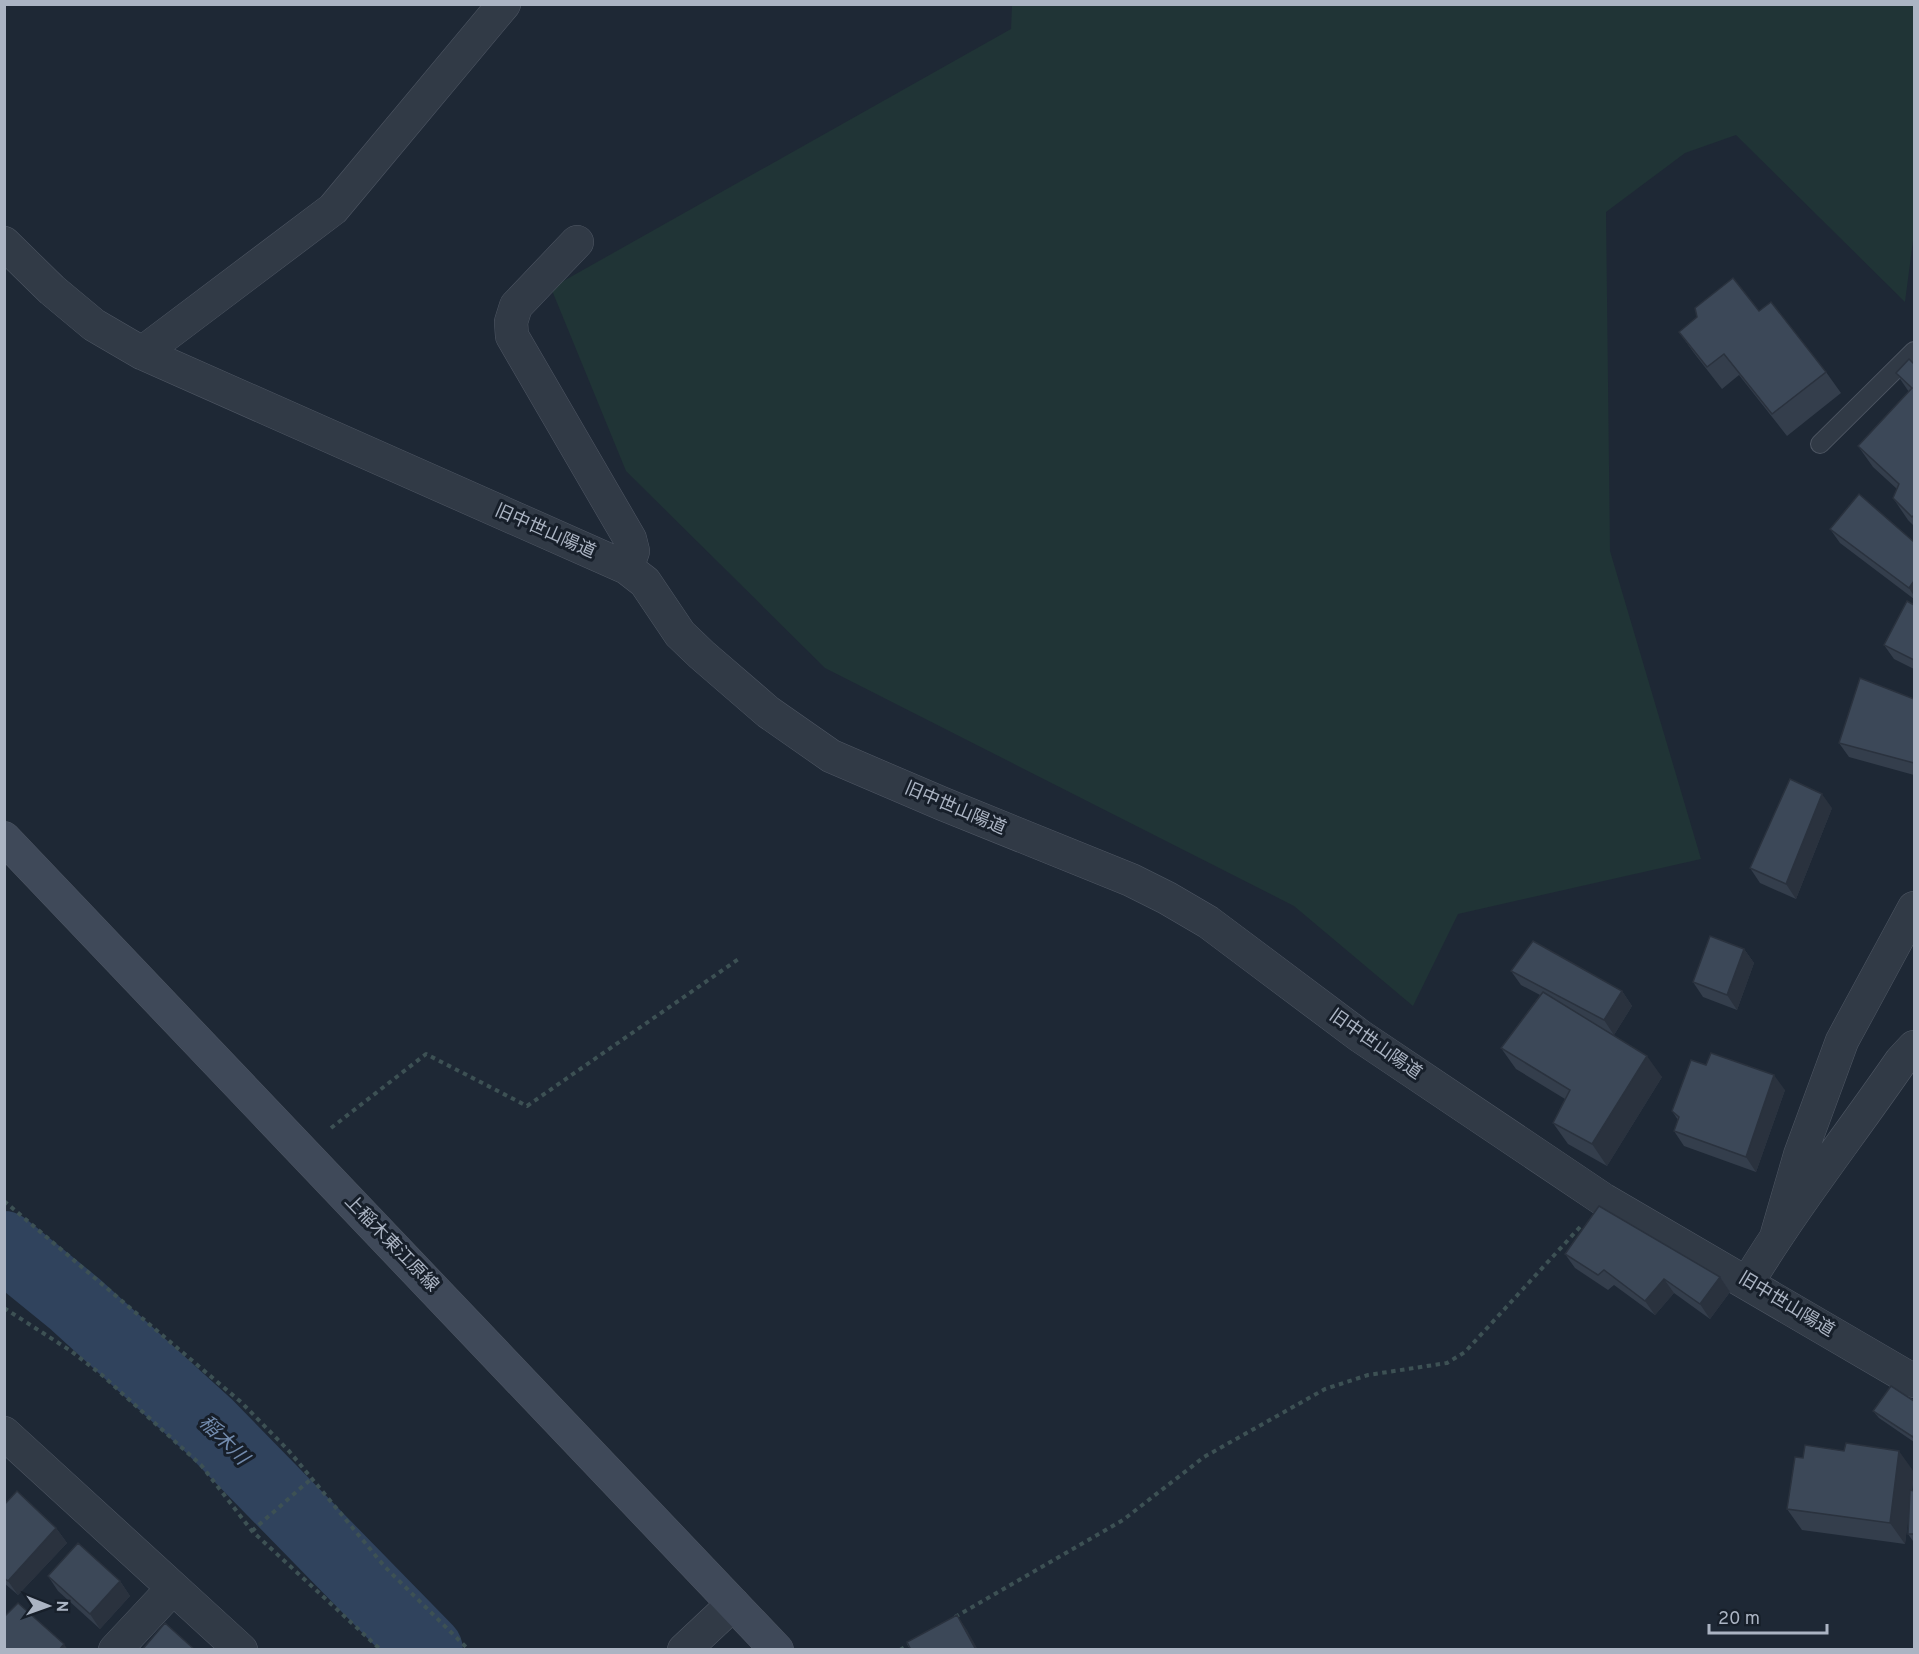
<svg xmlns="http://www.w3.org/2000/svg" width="1919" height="1654" font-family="Overpass,'Noto Sans JP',sans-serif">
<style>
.green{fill:#203436}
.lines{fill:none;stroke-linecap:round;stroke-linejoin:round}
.river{stroke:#30435d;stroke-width:70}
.service-casing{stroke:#4f5764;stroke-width:20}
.minor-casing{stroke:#4f5764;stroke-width:34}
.secondary-casing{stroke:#4f5764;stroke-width:34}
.path{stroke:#3d5154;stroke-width:4;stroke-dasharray:4.5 4.5;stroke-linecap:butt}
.service{stroke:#313a46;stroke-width:18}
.minor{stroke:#313a46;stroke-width:33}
.secondary{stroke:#3f4959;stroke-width:33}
.wall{fill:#343e4c}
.shaded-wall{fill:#2a323e}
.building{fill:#3c4858;stroke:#2a323e;stroke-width:1.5}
.labels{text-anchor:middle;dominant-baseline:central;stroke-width:6;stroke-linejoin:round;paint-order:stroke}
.street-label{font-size:18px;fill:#abb4c3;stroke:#171f2a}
.water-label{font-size:20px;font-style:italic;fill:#728bad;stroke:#171f2a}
</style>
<rect width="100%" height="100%" fill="#1e2835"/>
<path class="green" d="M1012 5H1914V233L1905 302 1736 135 1685 153 1606 212 1610 551 1701 859 1458 914 1413 1006 1294 906 825 668 626 471 551 288 1011 29Z"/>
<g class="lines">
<path class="river" d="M4 1246 75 1304 209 1426 428 1650"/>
<defs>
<path id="service" d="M1820 444 1914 351"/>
<path id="minor" d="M577 242 516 306 511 322 512 336 630 539 633 551 627 568
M4 243 52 290 94 325 142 353 627 568 645 582 680 634 702 655 768 712 831 756 943 804 1131 880 1167 898 1208 922 1360 1036 1604 1200 1914 1381
M142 353 333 209 504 4
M1777 1234 1800 1155 1842 1041 1914 908
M1748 1282C1794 1206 1850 1135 1901 1061L1914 1047
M4 1433 241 1650
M115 1650 173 1588
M684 1650 733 1604"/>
<path id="secondary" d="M4 838 777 1650"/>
</defs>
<use href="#service" class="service-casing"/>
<use href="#minor" class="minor-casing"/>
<use href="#secondary" class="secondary-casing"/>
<path class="path" d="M331 1128 426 1054 527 1106 740 958
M4 1201 241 1402 289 1451 385 1567 469 1650
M4 1308 71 1351 102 1375 201 1465 252 1531 381 1650
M252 1531 311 1479
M955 1617 1123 1520 1204 1457 1325 1389 1368 1375 1447 1363 1465 1352 1580 1227
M900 1650 913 1642"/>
<use href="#service" class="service"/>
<use href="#minor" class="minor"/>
<use href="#secondary" class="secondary"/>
</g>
<path class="wall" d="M1759 311 1826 372 1841 393 1787 436 1739 375 1722 389 1694 353 1679 332Z
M1914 364V526L1908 520 1893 498 1897 489 1873 467 1858 446 1909 392 1896 373Z
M1830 529 1914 542V599L1840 543Z
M1914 605V669L1894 659 1884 645Z
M1914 699V775L1849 757 1839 743Z
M1832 808 1796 899 1760 883 1750 868Z
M1744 949 1754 963 1737 1010 1703 997 1693 982Z
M1511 971 1622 991 1632 1006 1614 1035 1596 1025 1662 1077 1607 1166 1568 1144 1553 1123 1565 1099 1516 1069 1501 1048 1540 995 1521 985Z
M1706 1065 1785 1090 1756 1172 1684 1146 1674 1131 1678 1120 1672 1111Z
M1565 1254 1720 1277 1730 1292 1710 1319 1674 1293 1655 1315 1614 1285 1608 1290 1575 1268Z
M1914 1401V1442L1879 1418 1873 1411Z
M1914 1472 1912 1491H1914V1541H1913L1908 1534 1909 1511 1905 1544 1802 1530 1787 1509Z
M4 1505 56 1528 67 1543 18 1595 4 1583Z
M48 1576 120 1581 130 1596 100 1629 58 1591Z"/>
<path class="shaded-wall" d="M1914 581V596L1909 588Z
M1822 794 1832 808 1796 899 1786 884Z
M1744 949 1754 963 1737 1010 1727 995Z
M1622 991 1632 1006 1614 1035 1604 1020Z
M1647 1056 1662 1077 1607 1166 1592 1144Z
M1774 1075 1785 1090 1756 1172 1746 1157Z
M1720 1277 1730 1292 1710 1319 1700 1304Z
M1664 1279 1674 1293 1655 1315 1645 1301Z
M1899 1451 1914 1472 1905 1544 1890 1523Z
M56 1528 67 1543 18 1595 8 1581Z
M120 1581 130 1596 100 1629 90 1614Z
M957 1615 967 1630 978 1650H976Z
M64 1644 68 1650H59Z"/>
<path class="building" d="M1733 278 1759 311 1771 302 1826 372 1772 414 1724 354 1707 367 1679 332 1697 317 1695 308Z
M1909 359 1914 364V515L1912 517 1893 498 1899 484 1858 446 1912 388 1896 373Z
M1859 494 1914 542V581L1909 588 1830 529Z
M1907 601 1914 605V660L1884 645Z
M1860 678 1914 699V763L1839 743Z
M1790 779 1822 794 1786 884 1750 868Z
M1710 936 1744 949 1727 995 1693 982Z
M1533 941 1622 991 1604 1020 1511 971Z
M1543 992 1647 1056 1592 1144 1553 1123 1570 1090 1501 1048Z
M1711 1053 1774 1075 1746 1157 1674 1131 1679 1117 1672 1111 1691 1060 1706 1065Z
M1599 1206 1720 1277 1700 1304 1664 1279 1645 1301 1604 1270 1598 1275 1565 1254Z
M1891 1386 1914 1401V1434L1913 1437 1873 1411Z
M1846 1443 1899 1451 1890 1523 1787 1509 1795 1457 1803 1458 1805 1445 1844 1451Z
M1910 1490 1914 1491V1534H1908Z
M17 1491 56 1528 8 1581 4 1578V1505Z
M78 1543 120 1581 90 1614 48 1576Z
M18 1603 64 1644 59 1650H4V1617Z
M957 1615 976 1650H911L907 1642Z
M165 1623 195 1650H142Z"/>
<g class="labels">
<g class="street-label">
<text transform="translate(545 532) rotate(24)">旧中世山陽道</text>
<text transform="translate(955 809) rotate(23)">旧中世山陽道</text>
<text transform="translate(1375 1045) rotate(35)">旧中世山陽道</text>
<text transform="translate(391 1244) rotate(46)">上稲木東江原線</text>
<text transform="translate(1786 1305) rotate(31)">旧中世山陽道</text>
</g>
<g class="water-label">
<text transform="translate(223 1441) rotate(45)">稲木川</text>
</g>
</g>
<rect width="1919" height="1654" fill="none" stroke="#abb4c3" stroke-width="12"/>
<g transform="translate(48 1606) rotate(91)" stroke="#171f2a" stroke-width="4.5" paint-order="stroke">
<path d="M0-4.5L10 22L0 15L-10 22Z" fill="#abb4c3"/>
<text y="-9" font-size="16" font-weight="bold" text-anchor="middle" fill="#abb4c3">N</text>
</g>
<path d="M1709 1624v9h118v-9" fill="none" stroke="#abb4c3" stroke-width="3"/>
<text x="1718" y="1624" font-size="18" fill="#abb4c3" stroke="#171f2a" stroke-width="4.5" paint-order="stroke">20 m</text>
</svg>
